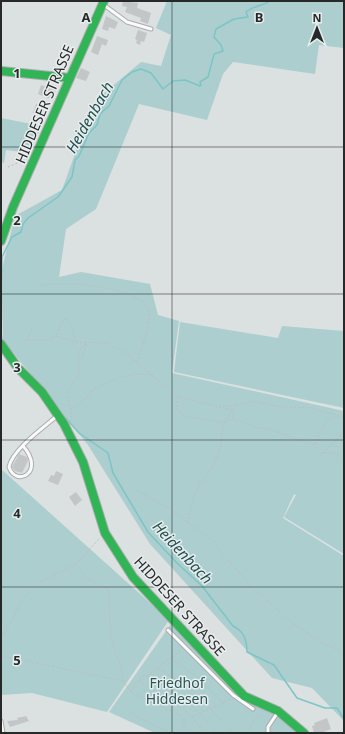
<svg xmlns="http://www.w3.org/2000/svg" width="345" height="734" font-family="'Noto Sans',sans-serif">
<style>
.green{fill:#accecf}
.lines{fill:none;stroke-linecap:round;stroke-linejoin:round}
.stream{stroke:#7cc5c6;stroke-width:1.5}
.building{fill:#c3c6c6}
.lane-casing{stroke:#aaadad;stroke-width:5}
.fast-casing{stroke:#aaadad;stroke-width:10}
.path{stroke:#bdbebe;stroke-width:1;stroke-dasharray:2 2;stroke-linecap:butt}
.lane{stroke:#fafafa;stroke-width:3}
.fast{stroke:#30b455;stroke-width:8}
.grid{fill:none;stroke:#272929;stroke-width:1;stroke-opacity:0.55}
.labels{text-anchor:middle;dominant-baseline:central;stroke-width:3;stroke-linejoin:round;paint-order:stroke}
.street-label{font-size:14px;fill:#272929;stroke:#e8eeee}
.park-label{font-size:14px;fill:#2a5758;stroke:#e8eeee}
.water-label{font-size:15px;font-style:italic;fill:#224f50;stroke:#e8eeee}
.grid-label{font-size:13px;text-anchor:middle;font-weight:bold;fill:#272929;stroke:#e8eeee;stroke-width:3;stroke-linejoin:round;paint-order:stroke}
</style>
<rect width="100%" height="100%" fill="#dbe0e0"/>
<path class="green" d="M167 1H344V48L319 45 315 74 233 62 223 74 207 120 139 104 96 209 66 229 59 277 81 272 150 284 158 315 179 321 172 373 344 411V554L284 517 296 495 294 494 283 518 344 556V721L312 688 272 678 150 544 88 445 3 340 1 273 15 216 62 190 86 123 98 110 96 100 141 62 161 66 171 35 156 28Z
M1 118 42 126 35 140 23 152 6 150 4 163 1 162Z
M180 322 278 338 282 326 344 331V408L174 372Z
M1 469 169 620 107 712 32 693 1 695Z
M171 624 243 697 278 714 299 733H155L109 712Z"/>
<g class="lines">
<path class="stream" d="M1 293 2 257 12 237 21 232 23 224 28 218 58 197 72 177 75 160 79 156 89 133 97 125 100 114 109 106 122 80 132 72 141 69 151 73 163 89 173 81 185 80 200 86 201 85 200 82 208 77 214 54 223 51 221 45 214 37 216 29 234 19 248 17 246 12C252 6 263 6 270 1
M1 332 2 340
M61 413 79 433 108 453 113 473 148 532 177 563 202 586 233 626C244 631 247 640 247 652L274 665 297 698 325 708H337L344 719"/>
</g>
<path class="building" d="M123 1 138 3 137 8 151 13 148 24 140 21 141 18 125 12 127 7 122 6Z
M106 16 118 22 115 29 109 27 108 31 102 29Z
M138 30 147 33 144 42 141 41 140 45 136 43 137 40 135 39Z
M97 36 108 40 106 46 102 44 98 55 91 52Z
M81 68 90 72 86 81 76 78Z
M41 85 56 90 53 100 38 94Z
M36 104 48 109 45 118 33 113Z
M19 454 27 457 28 461 22 473 15 471 12 467Z
M56 471 63 474 58 485 48 481 51 475 54 476Z
M76 492 82 500 75 506 69 497Z
M26 716 29 721 10 727 7 721 18 720 17 718Z
M327 718 331 729 321 733H314L312 726 315 725 314 723Z"/>
<g class="lines">
<defs>
<path id="lane" d="M104 5 127 22 151 29
M23 446C46 472 16 488 9 467 12 450 43 428 57 416
M168 630 233 695 253 709
M1 721 3 733
M268 733V727L278 712"/>
<path id="fast" d="M1 71 70 78
M1 241 13 207 104 1
M1 344 18 368 42 392 64 424 83 462 105 533 133 577 244 696 278 711 304 733"/>
</defs>
<use href="#lane" class="lane-casing"/>
<use href="#fast" class="fast-casing"/>
<path class="path" d="M8 167 27 159
M40 286C48 285 57 283 65 284 84 284 139 289 148 309 153 322 141 349 137 363
M32 328 27 340H51L55 336
M76 342 71 325 66 318 62 322 56 336 76 342 109 343 114 348 122 350 178 397 217 406 238 405 253 401 281 407H307L344 417
M81 361 87 343
M178 397 177 410 183 416 200 419 224 422 233 419 257 428 268 429 314 445 322 453C330 452 339 453 344 460
M219 407 233 410V419
M71 410 90 395 92 390 118 378 134 374 153 375
M70 421 72 419 68 397 70 387 79 374V350L87 343
M315 444 325 423 336 416
M317 459 344 432
M137 490 165 506 214 541 219 550 254 589 295 625 319 641 338 650 344 657
M188 523C190 509 193 496 200 484 204 477 210 471 214 464 227 440 215 425 238 405
M1 637 4 634 24 598 38 583 76 564 100 538
M1 656 123 681 121 667 111 640 109 590 85 577 81 569 76 564
M171 658 198 678 224 703
M158 668 193 690 233 733
M147 676 181 650
M123 681 131 692 181 716 184 720V733
M139 681 177 704 186 711 205 733
M131 692 138 681 145 675 150 678 193 706 217 733
M131 712 139 718 171 733
M192 717 231 699
M246 733 259 714"/>
<use href="#lane" class="lane"/>
<use href="#fast" class="fast"/>
</g>
<path class="grid" d="M172 1V733M1 147H344M1 294H344M1 440H344M1 587H344"/>
<g class="labels">
<g class="street-label">
<text transform="translate(44 104) rotate(-67)">HIDDESER STRASSE</text>
<text transform="translate(180 606) rotate(48)">HIDDESER STRASSE</text>
</g>
<g class="park-label">
<text x="177" y="682">Friedhof<tspan x="177" dy="16">Hiddesen</tspan></text>
</g>
<g class="water-label">
<text transform="translate(89 117) rotate(-60)">Heidenbach</text>
<text transform="translate(183 552) rotate(47)">Heidenbach</text>
</g>
</g>
<g class="grid-label">
<text x="86" y="22">A</text>
<text x="259" y="22">B</text>
<text x="17" y="78">1</text>
<text x="17" y="225">2</text>
<text x="17" y="372">3</text>
<text x="17" y="518">4</text>
<text x="17" y="665">5</text>
</g>
<rect width="345" height="734" fill="none" stroke="#272929" stroke-width="4"/>
<g transform="translate(317 28)" stroke="#e8eeee" stroke-width="3" paint-order="stroke">
<path d="M0-3L7 15L0 10L-7 15Z" fill="#272929"/>
<text y="-6" font-size="11" font-weight="bold" text-anchor="middle" fill="#272929">N</text>
</g>
</svg>
